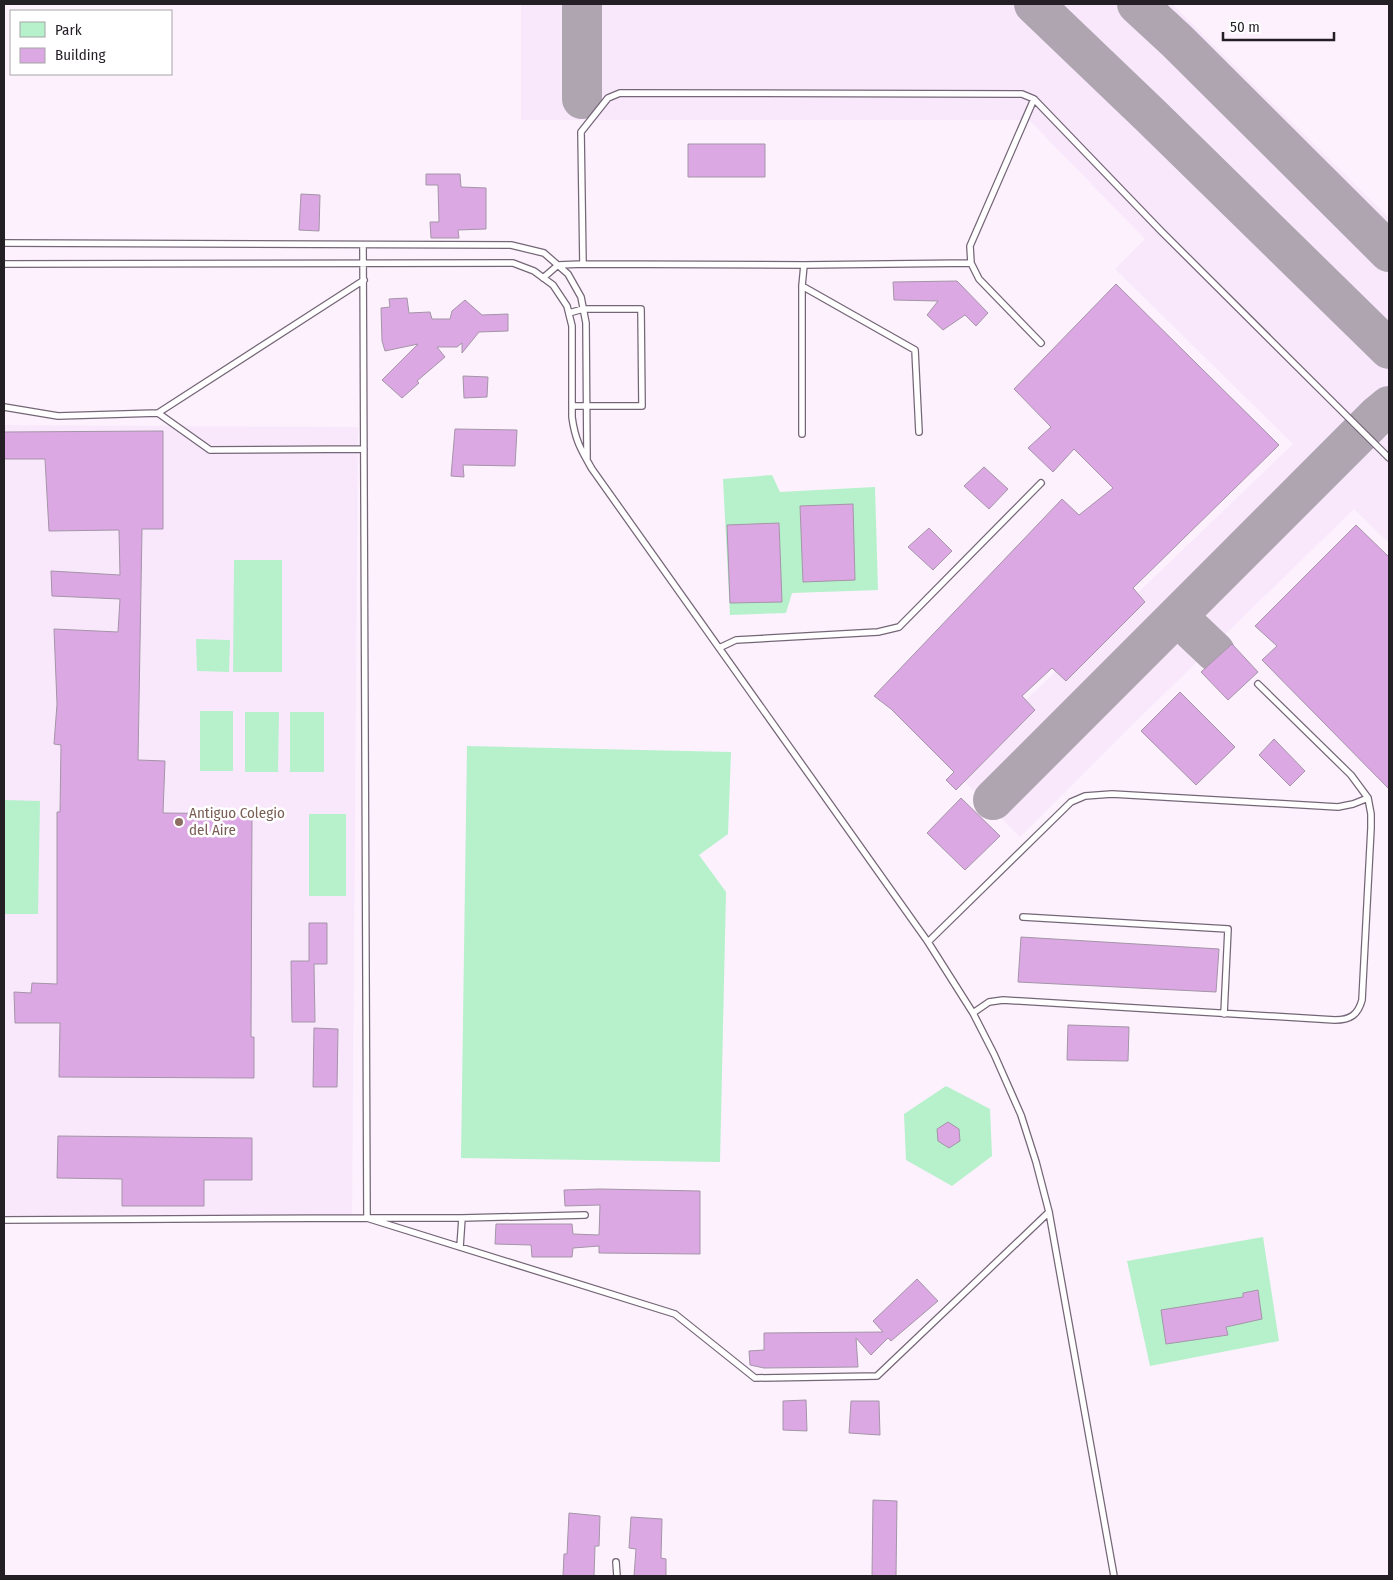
<svg xmlns="http://www.w3.org/2000/svg" width="1393" height="1580" font-family="'Fira Sans Condensed',sans-serif">
<style>
.built{fill:#f9e8fc}
.green{fill:#b6f1cb}
.lines{fill:none;stroke-linecap:round;stroke-linejoin:round}
.taxiway{stroke:#aea5b0;stroke-width:40}
.building{fill:#dca8e4;stroke:#a495a7}
.lane-casing{stroke:#756677;stroke-width:8}
.lane{stroke:#fff;stroke-width:5.5}
.education-dot{fill:#8d6e63;stroke:#fff;stroke-width:2}
.labels{text-anchor:middle;dominant-baseline:central;stroke-width:5;stroke-linejoin:round;paint-order:stroke}
.education-label{font-size:15px;fill:#785e54;stroke:#fff;text-anchor:start}
</style>
<rect width="100%" height="100%" fill="#fcf1fd"/>
<path class="built" d="M521 4H1176L1174 6 1389 218V543L1354 509 1127 730 1020 837 953 770 1293 444 1115 269 1145 239 1029 120H521Z
M4 425 358 427 352 1220 4 1218Z"/>
<path class="green" d="M772 475 780 492 875 487 878 590 792 593 786 613 730 615 723 479Z
M234 560H282V672H233Z
M196 639 230 640 229 672 197 671Z
M200 711H233V771H200Z
M245 712H279L278 772H245Z
M290 712H324V772H290Z
M467 746 731 752 728 834 699 855 726 892 720 1162 461 1158Z
M4 800 40 801 38 914H4Z
M309 814H346V896H309Z
M946 1086 990 1109 992 1156 952 1186 906 1160 904 1114Z
M1263 1237 1279 1341 1150 1366 1127 1261Z"/>
<g class="lines">
<path class="taxiway" d="M1034 4 1152 117 1389 349
M1137 4 1177 41 1389 252
M582 99V4
M1177 616 1215 652
M993 800 1378 415 1389 406"/>
</g>
<path class="building" d="M688 144H765V177H688Z
M426 174H460L461 187 486 188V229L458 230 459 238H431L430 222H439L438 185H426Z
M301 194 320 195 319 231 299 230Z
M957 281 988 313 976 326 965 315 943 330 927 315 938 301 894 300 893 282Z
M1116 284 1279 445 1133 588 1145 602 1066 681 1052 668 1022 696 1035 710 956 790 946 780 954 772 891 709 874 696 1062 499 1079 515 1113 488 1074 449 1053 472 1028 448 1051 427 1014 389Z
M407 298 409 313 430 312 432 319H450L452 311 465 300 482 315 508 314V331L479 332 462 353V343L457 347H437L445 357 417 381 419 383 402 398 382 380 418 344 385 351 382 341 381 308 390 307 389 299Z
M463 376 488 377 487 397 464 398Z
M455 429 517 430 515 466 463 465 464 477 451 476Z
M163 431V529H142L138 760 165 761 163 813 252 814 251 1037H254V1078L59 1077 60 1023H15L14 992 31 993 32 983 57 984V812H60L61 745 54 744 57 704 54 629 118 632 120 599 52 596 51 571 120 575 119 530 49 531 45 459H4V432Z
M984 467 1008 489 989 509 964 486Z
M853 504 855 580 803 582 800 506Z
M779 523 782 602 730 603 727 525Z
M1356 525 1389 557V789L1262 660 1277 646 1255 626Z
M929 528 952 551 933 570 908 547Z
M1232 644 1258 672 1228 700 1201 672Z
M1180 692 1235 747 1196 785 1141 731Z
M1274 739 1305 771 1290 786 1259 755Z
M961 798 1000 836 965 870 927 833Z
M309 923H327V964H314L315 1022H292L291 961H309Z
M1021 937 1219 949 1216 992 1018 982Z
M1068 1025 1129 1027 1128 1061 1067 1060Z
M314 1028 338 1029 337 1087H313Z
M948 1122 959 1129 960 1141 949 1148 938 1141 937 1129Z
M58 1136 252 1138V1180H204V1206H122V1179L57 1178Z
M600 1189 700 1191V1254L599 1253V1246L573 1248 572 1257H532L531 1245 495 1244 496 1224H572L573 1234 599 1235 600 1205 565 1206 564 1190Z
M917 1279 938 1301 891 1341 888 1338 871 1355 856 1338 858 1367 764 1368 750 1365 749 1351 764 1350V1333L883 1332 873 1321Z
M1258 1290 1262 1319 1226 1327 1228 1335 1166 1344 1161 1310 1243 1297V1293Z
M806 1400 807 1431 783 1430V1401Z
M851 1401H879L880 1435 849 1433Z
M873 1500 897 1501 896 1576H872Z
M569 1513 600 1516 599 1546H595L594 1576H563L564 1554H567Z
M631 1517 662 1519 661 1558 666 1559V1576H634L636 1549 629 1548Z"/>
<g class="lines">
<defs>
<path id="lane" d="M1034 99 970 246 971 263 979 279 1041 343
M4 243 511 245 544 253 568 274 581 297 586 323 587 458
M363 245 367 1218H462L585 1215
M4 264 513 263 534 271 553 285 567 306 572 326V417C575 440 581 450 592 469L928 942 973 1013 994 1054 1021 1115 1036 1162 1049 1212 1114 1576
M583 264 581 132 608 98 620 93 1022 94 1034 99 1161 231 1389 458
M543 278 558 265 583 264 804 265 971 263
M802 286 915 350 919 432
M569 313 583 309H641L642 406H572
M4 407 58 416 158 413 364 280
M158 413 210 450 364 449
M802 434V286L804 265
M719 648 736 640 878 632 899 627 1041 483
M1023 917 1228 929 1224 1014
M928 942 1071 802 1085 796 1112 794 1338 807 1353 804 1368 798 1351 775 1258 684
M973 1013 989 1002 1003 1000 1335 1020C1350 1020 1358 1015 1362 1000L1371 828V814L1368 798
M4 1220 367 1218 675 1314 755 1378 877 1376 1049 1212
M460 1247 462 1218
M616 1562 617 1576"/>
</defs>
<use href="#lane" class="lane-casing"/>
<use href="#lane" class="lane"/>
</g>
<circle class="education-dot" cx="179" cy="822" r="5"/>
<g class="labels">
<g class="education-label">
<text x="189" y="813">Antiguo Colegio<tspan x="189" dy="17">del Aire</tspan></text>
</g>
</g>
<rect width="1393" height="1580" fill="none" stroke="#241e25" stroke-width="10"/>
<rect x="10" y="10" width="162" height="65" fill="#ffffff" stroke="#a7a5a8"/>
<rect x="20" y="22" width="25" height="15" fill="#b6f1cb" stroke="#a7a5a8"/>
<text x="55" y="35" font-size="15" fill="#241e25">Park</text>
<rect x="20" y="48" width="25" height="15" fill="#dca8e4" stroke="#a7a5a8"/>
<text x="55" y="60" font-size="15" fill="#241e25">Building</text>
<path d="M1223 32v8h111v-8" fill="none" stroke="#241e25" stroke-width="2.5"/>
<text x="1230" y="32" font-size="15" fill="#241e25" stroke="#ffffff" stroke-width="4" paint-order="stroke">50 m</text>
</svg>
